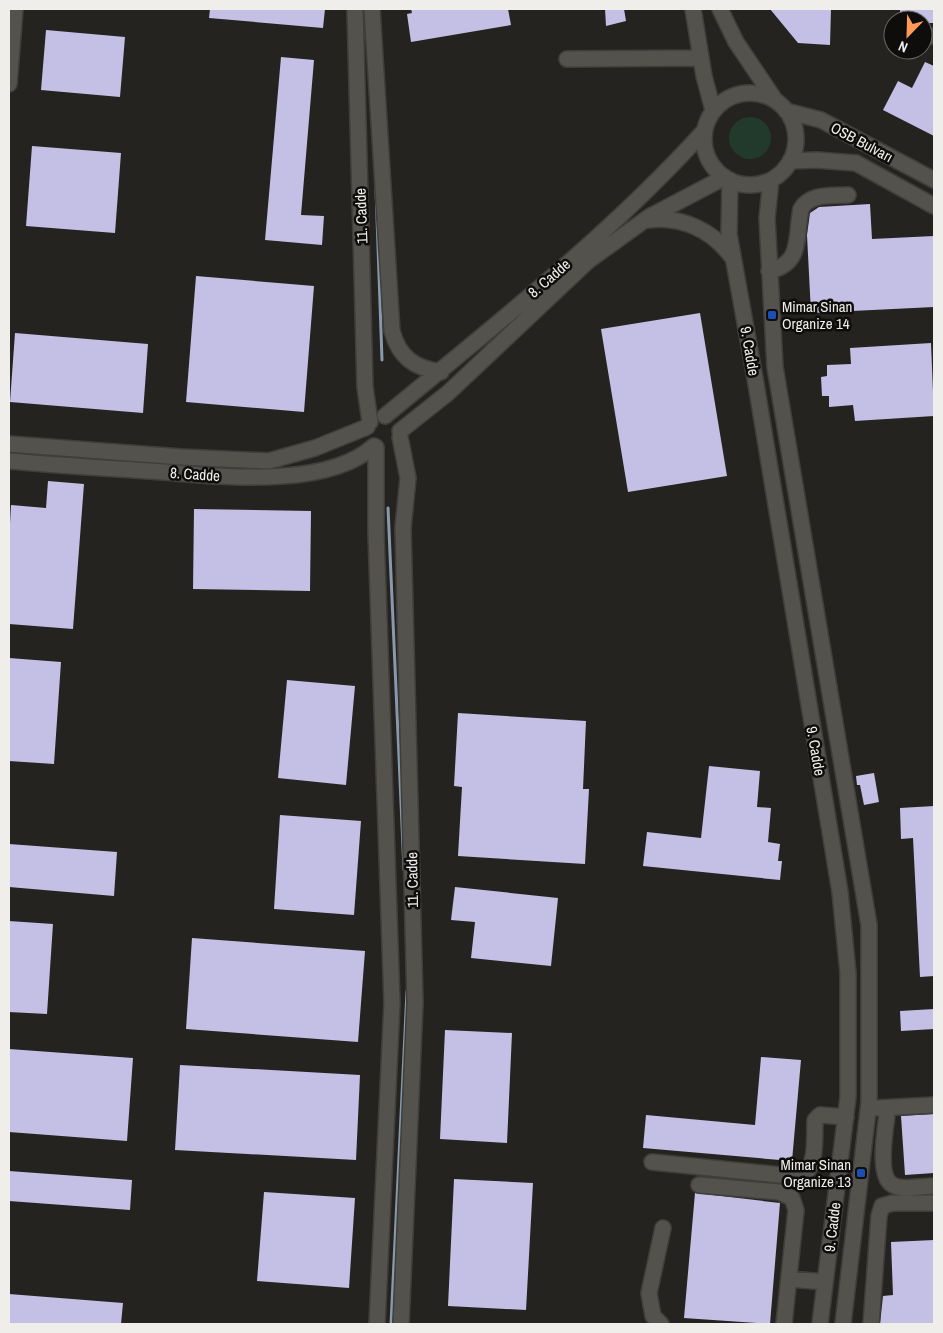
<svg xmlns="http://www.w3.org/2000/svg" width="943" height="1333" font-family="'Archivo Narrow',sans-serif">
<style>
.green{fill:#223a2c}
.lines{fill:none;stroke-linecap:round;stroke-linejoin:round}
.stream{stroke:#879aad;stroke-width:3}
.building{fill:#c4bfe5}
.minor-casing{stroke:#403e3b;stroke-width:18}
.minor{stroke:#54524d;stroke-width:15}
.transit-dot{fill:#1a4fb4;stroke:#0e0d0b;stroke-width:2}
.labels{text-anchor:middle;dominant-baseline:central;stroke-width:5;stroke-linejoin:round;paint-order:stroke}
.street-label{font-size:15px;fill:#efeeeb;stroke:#0e0d0b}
.poi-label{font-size:15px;fill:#efeeeb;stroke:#0e0d0b;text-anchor:start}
</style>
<rect width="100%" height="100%" fill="#25231f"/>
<path class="green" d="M729 138a21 21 0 1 1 42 0a21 21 0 1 1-42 0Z"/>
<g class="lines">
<path class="stream" d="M376 189 382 360
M388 508 404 870
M391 1324 407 991"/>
</g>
<path class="building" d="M210 9H325L323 28 209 18Z
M411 9H508L511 25 411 42 407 14 412 13Z
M605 9H624L626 21 606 26Z
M770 9H831L830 45 798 43Z
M900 9H934V23H923V20H900Z
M46 30 125 37 120 97 41 90Z
M281 57 314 60 301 215 324 216 322 245 265 240Z
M925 62 934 66V136L883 110 898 81 912 88Z
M32 146 121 153 115 233 26 226Z
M870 204 872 239 934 236V307L811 313 807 235 810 213 819 207Z
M196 276 314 286 304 412 186 402Z
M700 313 727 476 628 492 601 329Z
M15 333 148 344 143 413 10 402Z
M931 343 934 416 855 421 853 405 829 407V396H822L821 377 827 376V365L851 364 850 348Z
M48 481 84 484 73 629 9 624V542L11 505 46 508Z
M194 509 311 511 310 591 193 589Z
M9 658 61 662 54 764 9 761Z
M287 680 355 686 346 785 278 778Z
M458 713 586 721 583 789H589L585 864 458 856 462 787 454 786Z
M709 766 760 771 757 807 771 808 768 842 780 844 778 861H782L780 880 643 866 647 832 701 838Z
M874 773 879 802 864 805 860 785H857L856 776Z
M934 806V976L920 977 913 838 901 839 900 808Z
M280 815 361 821 354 915 274 909Z
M9 844 117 852 114 896 9 887Z
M455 887 558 898 551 966 471 958 475 922 451 920Z
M9 921 53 924 47 1014 9 1012Z
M192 938 365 951 358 1042 186 1029Z
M934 1009V1029L901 1031 900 1011Z
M445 1030 512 1033 507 1143 440 1139Z
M9 1049 133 1058 127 1141 9 1132Z
M761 1057 801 1060 792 1161 643 1148 646 1115 755 1125Z
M180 1065 360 1075 356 1160 175 1150Z
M934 1114V1173L905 1175 901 1116Z
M9 1171 132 1180 130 1210 9 1201Z
M454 1179 533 1183 526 1310 448 1306Z
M264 1192 355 1198 349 1288 257 1281Z
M695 1193 780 1203 770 1324 684 1318Z
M934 1240V1324H880L883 1296 893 1295 891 1242Z
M9 1294 123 1303 121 1324H9Z"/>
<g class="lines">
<defs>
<path id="minor" d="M355 9 365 387 370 422
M372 9 392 331C399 357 414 368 441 372
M693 9 704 76 713 110
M720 9 736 42 775 100
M923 36H934
M567 59 701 58
M9 84 15 9
M704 139a46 46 0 1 1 92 0a46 46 0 1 1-92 0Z
M786 111 821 120 934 180
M790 161 816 160 856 163 934 206
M730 180 729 234 756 384 840 892 848 973V1097L820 1324
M771 180 767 218 775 367 869 925V1102L843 1324
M648 220C682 216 712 230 732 257
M769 271C803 263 795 238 801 209 810 193 832 196 848 195
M385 416C495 325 609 236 704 131
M400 431 448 393 588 261 649 217 725 177
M400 437 408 478 403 528 415 1003 401 1324
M9 444 181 457 269 461 315 448 367 427
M376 447V533L392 1003 377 1324
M9 461C56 465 102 468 149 471 212 475 324 491 374 446
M878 1108 934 1105
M888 1108C886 1125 875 1180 895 1186 905 1190 923 1186 934 1186
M652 1162 800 1177C818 1168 814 1139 815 1120L820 1115 846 1117
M699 1185 779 1192 792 1198 796 1210 784 1324
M789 1279 825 1282
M661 1324 653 1316 649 1293 663 1228
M871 1324 879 1216 882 1206 893 1203H934"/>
</defs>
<use href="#minor" class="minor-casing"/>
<use href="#minor" class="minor"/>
</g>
<g class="transit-dot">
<rect x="767" y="310" width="10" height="10" rx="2.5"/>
<rect x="856" y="1168" width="10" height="10" rx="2.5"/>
</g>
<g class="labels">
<g class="street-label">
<text transform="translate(862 142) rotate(28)">OSB Bulvarı</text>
<text transform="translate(361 216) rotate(-92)">11. Cadde</text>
<text transform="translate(549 278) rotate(-41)">8. Cadde</text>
<text transform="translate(750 351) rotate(80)">9. Cadde</text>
<text transform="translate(195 474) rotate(4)">8. Cadde</text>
<text transform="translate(816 751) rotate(80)">9. Cadde</text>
<text transform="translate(412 880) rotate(-91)">11. Cadde</text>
<text transform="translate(832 1227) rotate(-83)">9. Cadde</text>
</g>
<g class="poi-label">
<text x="782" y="306">Mimar Sinan<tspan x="782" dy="17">Organize 14</tspan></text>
<text x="851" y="1164" text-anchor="end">Mimar Sinan<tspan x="851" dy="17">Organize 13</tspan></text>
</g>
</g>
<rect width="943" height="1333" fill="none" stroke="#efeeeb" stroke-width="20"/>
<g transform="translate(908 35) rotate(203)"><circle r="24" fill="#0e0d0b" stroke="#686765"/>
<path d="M0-4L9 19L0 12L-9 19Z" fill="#fe9b58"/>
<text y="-8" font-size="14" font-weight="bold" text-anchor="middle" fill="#efeeeb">N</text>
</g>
</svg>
